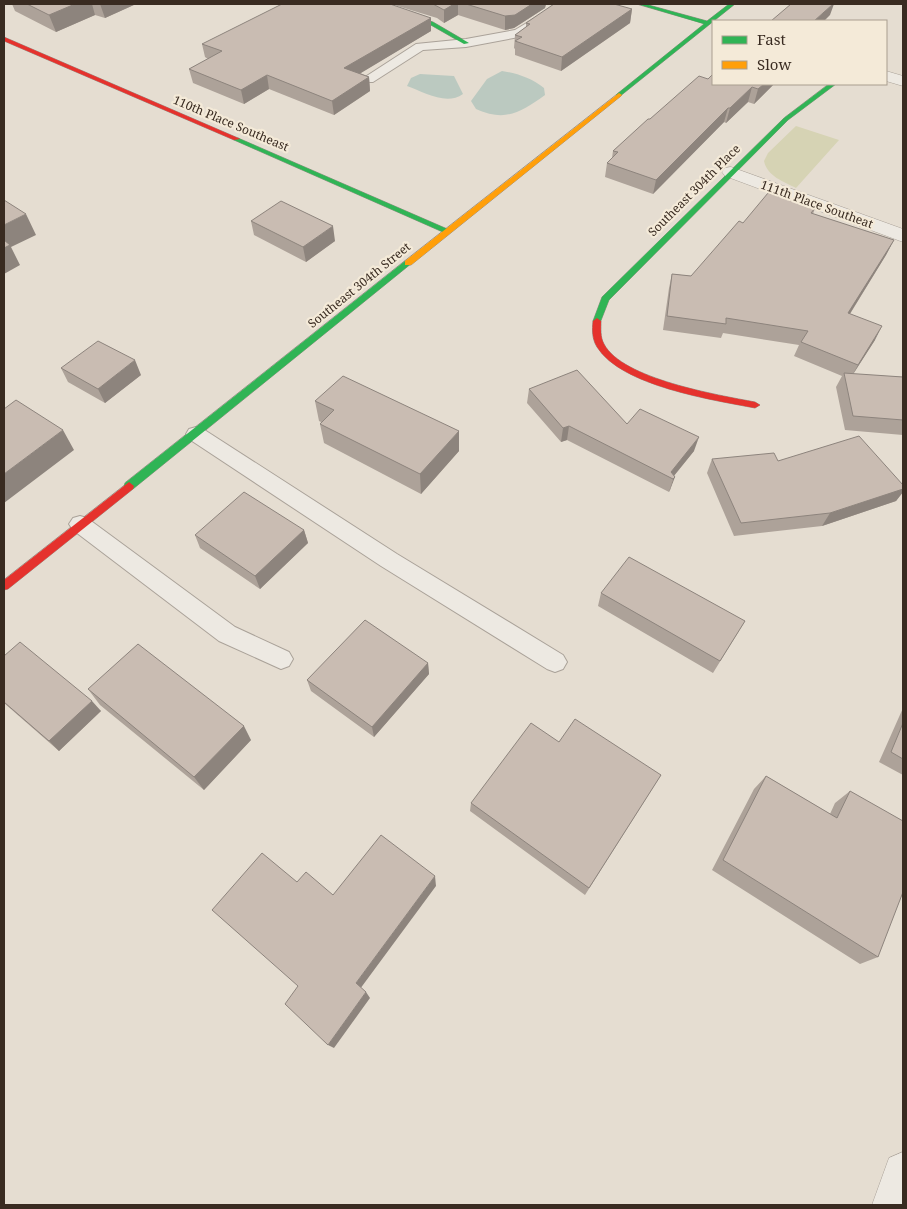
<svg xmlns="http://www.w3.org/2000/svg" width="907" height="1209" font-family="'Noto Serif',serif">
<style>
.green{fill:#d6d3b4}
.water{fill:#bbc9c0}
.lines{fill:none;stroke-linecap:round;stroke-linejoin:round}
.lane-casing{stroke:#aaa299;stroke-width:2}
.street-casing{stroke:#aaa299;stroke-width:1}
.fast-casing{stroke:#9a9289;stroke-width:1}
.slow-casing{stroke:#9a9289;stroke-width:1}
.jam-casing{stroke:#9a9289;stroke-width:1}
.lane{fill:#ede9e2;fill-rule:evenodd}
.street{fill:#ede9e2;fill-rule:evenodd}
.fast{fill:#30b455;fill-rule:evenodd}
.slow{fill:#ff9f0a;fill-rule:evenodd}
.jam{fill:#e5322d;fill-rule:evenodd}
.wall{fill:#ada299}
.shaded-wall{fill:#8d847d}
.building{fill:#c9bcb2;stroke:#8d847d}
.labels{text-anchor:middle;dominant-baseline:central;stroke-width:4.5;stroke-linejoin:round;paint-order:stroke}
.far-street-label{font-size:12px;fill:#392b21;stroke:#f4ead8}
</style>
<rect width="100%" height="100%" fill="#e5ddd1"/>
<path class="green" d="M796 126 839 140 796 188C784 182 767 176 764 161L768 153Z"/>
<path class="water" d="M502 71C516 73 532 78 544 88L545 95C520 113 505 122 476 109L471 101 487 79Z
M420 74 454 76 463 94C446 106 424 92 407 86L411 78Z"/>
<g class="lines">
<defs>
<path id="lane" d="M540 15 546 19 544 22 519 37 466 47 423 50 373 82H363L362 79 416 44 466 39 515 30Z
M196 427 203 429 397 554 563 655 567 662 563 669 555 672 547 669 381 566 189 439 186 434 189 429Z
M80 516 87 518 235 627 289 652 293 659 289 666 281 669 219 641 73 530 69 524 73 518Z"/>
<path id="street" d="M886 71 903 76V86L886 81Z
M731 167 903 229V242L725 176 722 172 725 168Z
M903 1152V1205H872L889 1158Z"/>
<path id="fast" d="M369 4H377L433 22 469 43 464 44 429 24Z
M637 4H645L707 21 729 4H735L619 97 616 95 617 94 704 24Z
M829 84H836L788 120 609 300 600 323H594L593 321 602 297 784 118Z
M234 138H238L452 231 445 233 234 140Z
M405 261 412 263 133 489H125L124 486 125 483Z"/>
<path id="slow" d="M619 93 622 95 621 96 411 265H405V261Z"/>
<path id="jam" d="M4 37 238 138 240 139 234 140 4 41Z
M597 318 601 321C601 328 600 337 604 344 622 379 718 395 755 402L760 405 755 408C713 400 621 386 597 347 592 339 592 330 593 321Z
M129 482 134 486 133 489 8 589 4 590V580Z"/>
</defs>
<use href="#lane" class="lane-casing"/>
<use href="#street" class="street-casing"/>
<use href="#fast" class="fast-casing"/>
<use href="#slow" class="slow-casing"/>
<use href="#jam" class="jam-casing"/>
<use href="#lane" class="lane"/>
<use href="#street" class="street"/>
<use href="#fast" class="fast"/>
<use href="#slow" class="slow"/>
<use href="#jam" class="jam"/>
</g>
<path class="wall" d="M12 4H136L105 18 95 15 56 32 15 11Z
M391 4H546L545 8 514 28 505 30 458 15 444 23 437 18Z
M632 9 630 23 561 71 515 55V49L514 48 515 35 526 27V23Z
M431 18V31L360 73 369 77 370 91 334 115 269 89 244 104 193 83 189 69 208 59 205 57 202 44Z
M713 84H774L754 104 748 102 726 123 724 122 653 194 605 177 607 163 612 158 613 151 650 119Z
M815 208 813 214 894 240 886 255 850 314 875 340 853 374 903 377V435L845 430 836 387 842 376 794 356 799 345 723 333 721 338 663 330 669 288 672 274 691 276 743 223Z
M251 221 335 241 306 262 254 235Z
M61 368 141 375 105 403 68 382Z
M529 389 694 451 674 476 670 490 669 492 567 440 561 442 527 403Z
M315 401 459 451 421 494 324 443 320 424 321 422 319 421Z
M712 459 778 461 903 485V492L896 501 822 526 734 536 707 473Z
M304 530 308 543 260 589 200 548 195 535Z
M601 593 745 621 713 673 598 606Z
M4 656 101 711 59 751 4 703Z
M428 663 429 674 374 737 311 691 307 680Z
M88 689 251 740 204 790 100 705Z
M903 708V775L879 762Z
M559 742 661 775 585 895 470 811 471 803Z
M766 776 830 814 835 803 850 791 878 957 860 964 712 870 754 789Z"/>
<path class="shaded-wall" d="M75 4H92L95 15 56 32 49 15Z
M100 4H136L105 18Z
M454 4H458V15L444 23V10Z
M532 4H546L545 8 514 28 505 30V16Z
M833 4H834L830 15 824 21H814Z
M632 9 630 23 561 71 562 57Z
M431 18V31L346 82 344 68Z
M267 75 269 89 244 104 241 90Z
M369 77 370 91 334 115 332 101Z
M764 84H774L754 104 758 89Z
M752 87 748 102 726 123 730 108Z
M728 108 724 122 653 194 656 180Z
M26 214 36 235 11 247 20 265 4 274V225Z
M333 226 335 241 306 262 303 247Z
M894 240 886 255 841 328 848 313Z
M882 326 875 340 850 379 858 365Z
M135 360 141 375 105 403 98 389Z
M569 426 567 440 561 442 563 428Z
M63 430 74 450 4 503V474Z
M459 431V451L421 494 420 474Z
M699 437 694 451 672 478 671 472Z
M675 477 670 490 669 492 673 479Z
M903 489V492L896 501 822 526 830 513Z
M304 530 308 543 260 589 255 576Z
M428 663 429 674 374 737 372 727Z
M92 701 101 711 59 751 49 741Z
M244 726 251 740 204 790 194 777Z
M435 876 436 886 360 989 356 983Z
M366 992 370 998 334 1048 328 1045Z"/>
<path class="building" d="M27 4H75L49 15Z
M282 4H390L431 18 344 68 369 77 332 101 267 75 241 90 189 69 222 51 202 44Z
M433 4H454L444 10Z
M466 4H532L515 15 505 16Z
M554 4H614L632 9 562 57 515 41 522 37 515 35 530 24 526 23Z
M791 4H833L814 21H771Z
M713 74V84H764L758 89 752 87 730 108H728L656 180 607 163 618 152 613 151 648 119H650L699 76 708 79Z
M768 193 815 208 811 213 894 240 848 313 882 326 858 365 801 342 808 331 726 318V324L667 316 672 274 691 276 739 221 743 223Z
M4 200 26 214 4 225Z
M281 201 333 226 303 247 251 221Z
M4 240 10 245 4 248Z
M98 341 135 360 98 389 61 368Z
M577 370 627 424 640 409 699 437 671 472 675 477 673 479 569 426 563 428 529 389Z
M844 373 903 377V420L853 416Z
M343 376 459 431 420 474 320 424 334 410 315 401Z
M16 400 63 430 4 474V409Z
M859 436 903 485V489L830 513 741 523 712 459 774 453 778 461Z
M244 492 304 530 255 576 195 535Z
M629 557 745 621 720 661 601 593Z
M365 620 428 663 372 727 307 680Z
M20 642 92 701 49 741 4 702V656Z
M138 644 244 726 194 777 88 689Z
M575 719 661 775 589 888 471 803 531 723 559 742Z
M903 723V759L891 752Z
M766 776 837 818 850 791 903 821V892L878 957 723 860Z
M381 835 435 876 356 983 366 992 328 1045 285 1004 298 986 212 910 262 853 297 882 306 872 333 895Z"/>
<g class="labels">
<g class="far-street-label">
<text transform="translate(231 123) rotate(23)">110th Place Southeast</text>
<text transform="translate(694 190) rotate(-45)">Southeast 304th Place</text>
<text transform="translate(817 204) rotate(20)">111th Place Southeat</text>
<text transform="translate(359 285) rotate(-39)">Southeast 304th Street</text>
</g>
</g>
<rect width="907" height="1209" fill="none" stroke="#392b21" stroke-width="10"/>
<rect x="712" y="20" width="175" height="65" fill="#f4ead8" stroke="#a99e8f"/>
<rect x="722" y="36" width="25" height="8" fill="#30b455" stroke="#a99e8f"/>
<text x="757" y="45" font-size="15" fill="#392b21">Fast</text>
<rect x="722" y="61" width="25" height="8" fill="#ff9f0a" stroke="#a99e8f"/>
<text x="757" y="70" font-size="15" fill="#392b21">Slow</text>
</svg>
